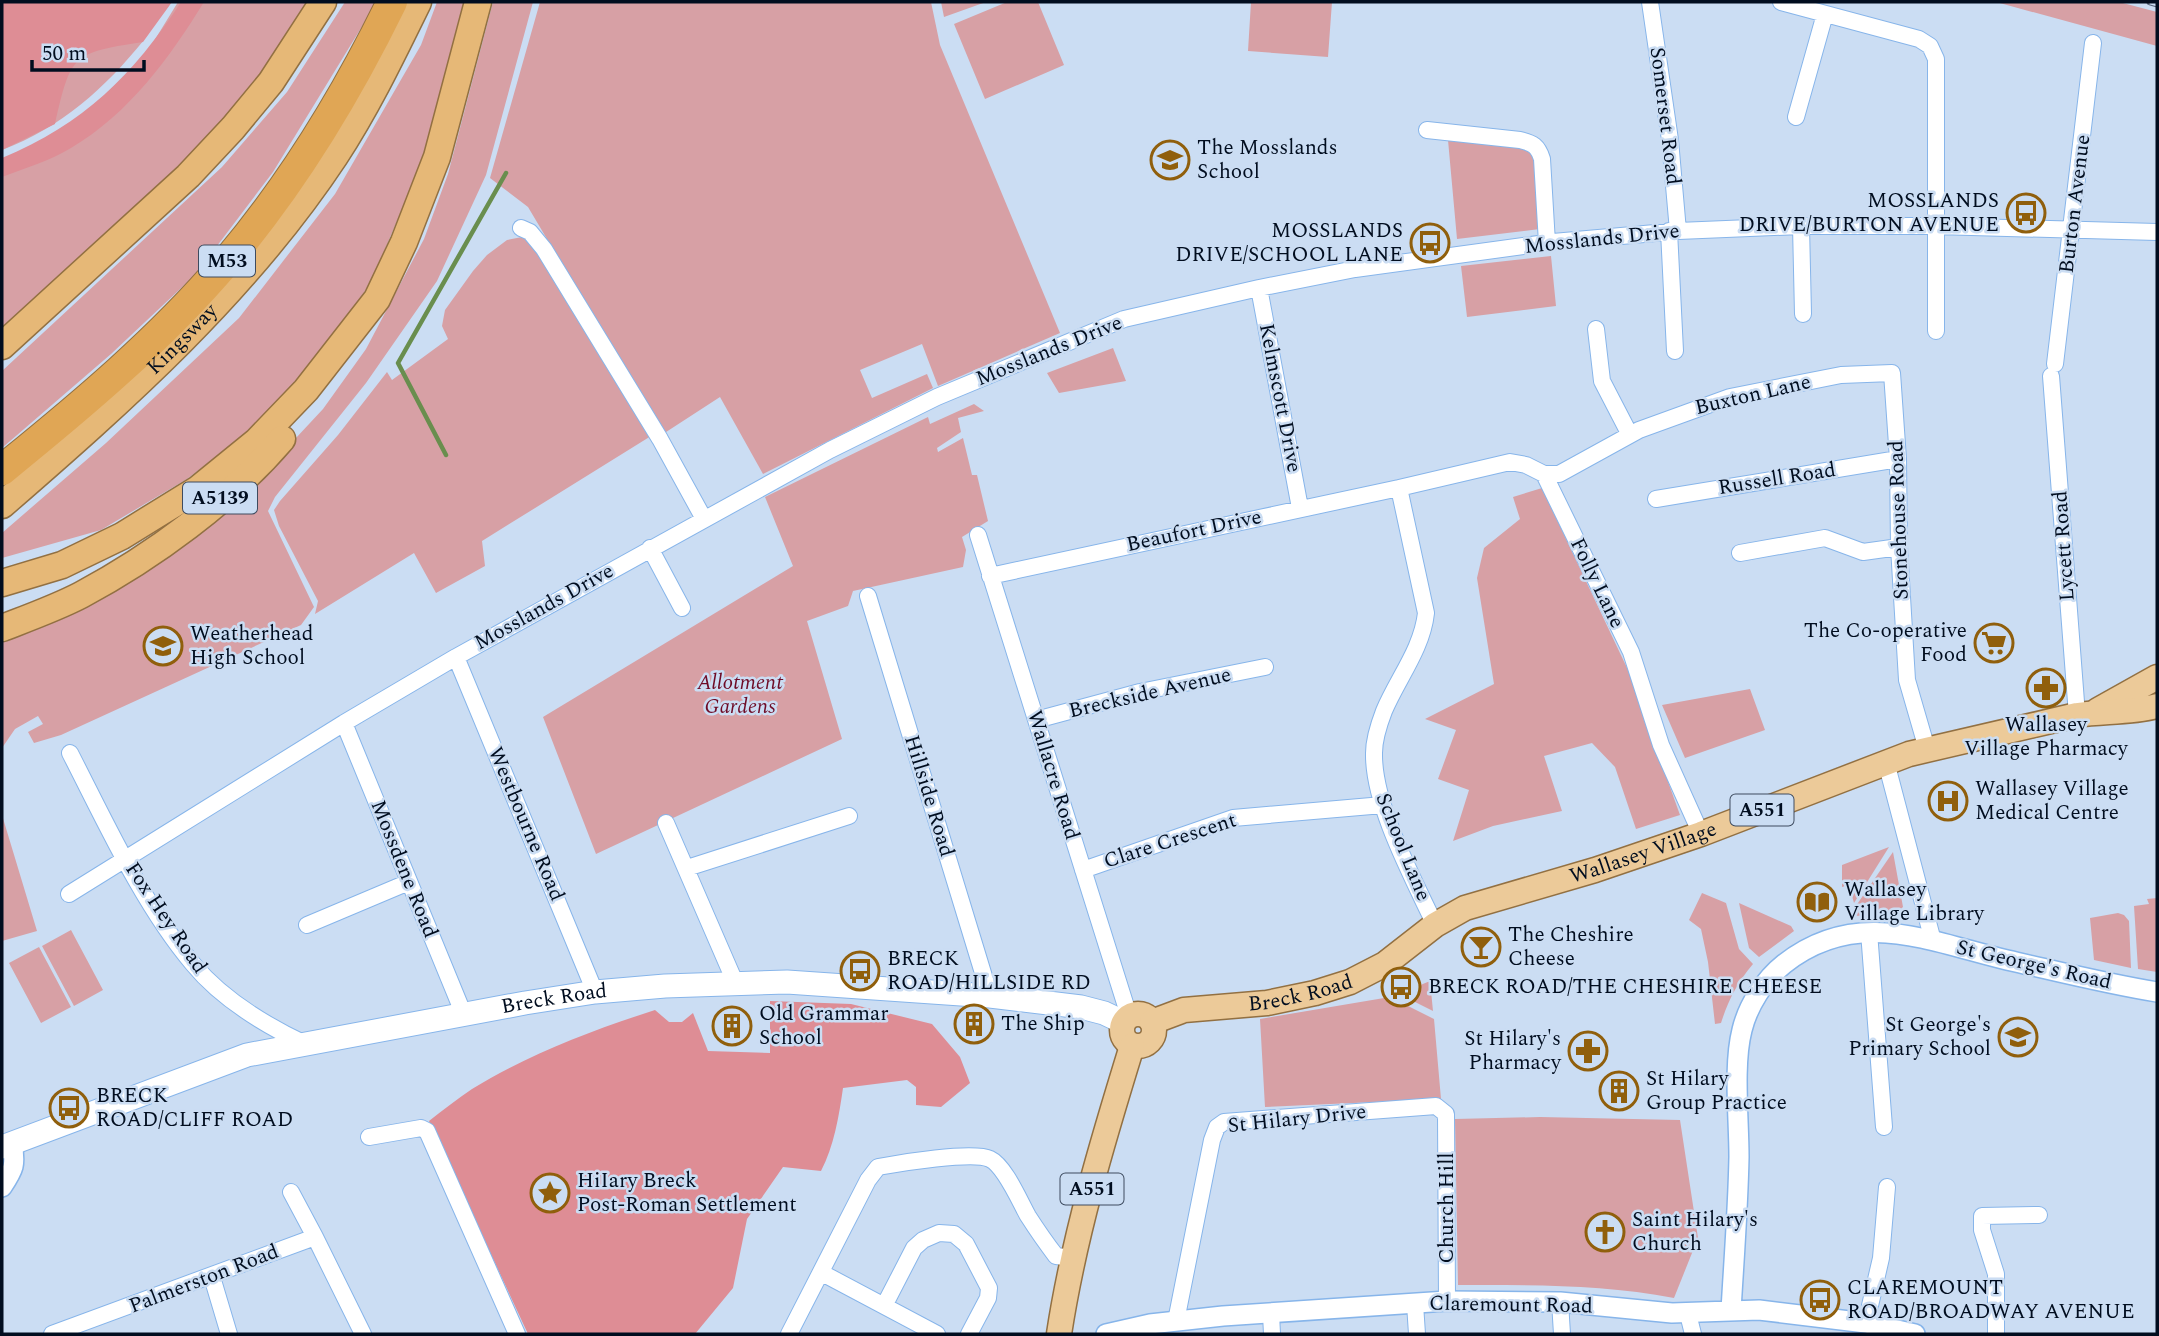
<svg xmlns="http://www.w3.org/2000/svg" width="2159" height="1336" font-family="Spectral,serif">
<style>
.green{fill:#d7a0a5}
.forest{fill:#de8d95}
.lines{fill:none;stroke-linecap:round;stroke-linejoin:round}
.stream{stroke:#698e4e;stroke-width:4.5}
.minor-casing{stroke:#87b5ea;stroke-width:18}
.tertiary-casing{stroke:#87b5ea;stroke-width:22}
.secondary-casing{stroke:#87b5ea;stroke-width:25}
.primary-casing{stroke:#927042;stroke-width:27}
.trunk-casing{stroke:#927042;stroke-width:29}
.motorway-casing{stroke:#927042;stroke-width:32}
.minor{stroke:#fff;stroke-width:16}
.tertiary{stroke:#fff;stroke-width:19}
.secondary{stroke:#fff;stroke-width:23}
.primary{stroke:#ecca99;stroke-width:24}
.trunk{stroke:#e6b877;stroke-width:26}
.motorway{stroke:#e0a655;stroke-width:30}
.rail-casing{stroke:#58667a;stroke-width:7}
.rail{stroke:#cbddf3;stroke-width:4.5;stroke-dasharray:13;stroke-linecap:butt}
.labels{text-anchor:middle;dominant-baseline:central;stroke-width:5;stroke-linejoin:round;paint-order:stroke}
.shield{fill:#cbddf3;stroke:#3e4b5f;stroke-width:2}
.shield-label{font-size:19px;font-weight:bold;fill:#010d1f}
.street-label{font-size:21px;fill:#010d1f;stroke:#cbddf3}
.poi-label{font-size:21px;fill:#010d1f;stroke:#cbddf3;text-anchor:start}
.park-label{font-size:21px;font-style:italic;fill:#6e0b26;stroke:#cbddf3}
</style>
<rect width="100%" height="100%" fill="#cbddf3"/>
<path class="green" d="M2 2 144 40C104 89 62 127 2 150Z
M178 2H310L285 46 201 148 2 329V164L64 133 143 59Z
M345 2H377L273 172 195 275 111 354 2 448V371L222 167 287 92Z
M437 2H465L422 162 372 280 338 333 265 419 187 479 101 530 2 558V533L106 443 239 318 335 194 421 45Z
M493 2H533L486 175 437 281 366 383 275 497 268 511 314 607 301 625 61 735 34 743 28 732 43 724 38 716 15 729 2 748V641L240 498 323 409 366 349 424 239 448 174Z
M540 2H931L940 45 1060 333 938 386 922 344 860 370 872 398 927 374 933 388 763 474 720 397 663 434 528 207 490 178Z
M941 2H986L944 17Z
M1007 2H1038L1064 65 985 99 954 24Z
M1251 2H1332L1328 57 1248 51Z
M1996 2H2119L2157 12V46Z
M1448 140 1492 142 1532 151 1536 158 1540 229 1457 239Z
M522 237 531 241 651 436 482 541 485 566 436 593 414 553 315 614 318 601 279 526 274 510 280 501 338 435 387 372 392 380 448 339 442 326 445 310 473 271 487 255 507 240Z
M1551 256 1556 306 1467 317 1461 266Z
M1113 348 1126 381 1059 393 1047 373Z
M974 404 984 411 958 418 961 432 937 448 938 452 963 438 972 475H977L988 521 962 537 966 550 963 567 853 591 848 606 807 621 842 739 596 854 543 717 793 566 765 497 928 417 930 424Z
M1542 488 1628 670 1680 815 1636 829 1615 767 1592 743 1544 756 1562 811 1493 826 1453 841 1469 790 1438 779 1456 730 1425 719 1494 684 1477 578 1484 548 1520 519 1513 497Z
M1750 689 1765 730 1685 758 1662 705Z
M2 815 37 931 2 941Z
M1889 847 1854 903 1849 885 1842 887V865Z
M1893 852 1903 907 1893 915 1849 916Z
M1702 893 1726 903 1739 949 1753 964C1737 983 1728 1001 1721 1023L1715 1024 1708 962 1701 929 1689 920Z
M2157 898V972L2138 969 2134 906 2149 904 2147 899Z
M1739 903 1791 926 1794 931 1759 957 1749 948Z
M2118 913 2124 915 2129 921 2131 968 2094 960 2090 918Z
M71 930 103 990 74 1006 42 946Z
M39 947 71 1007 41 1023 9 963Z
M1430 981 1433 1011 1399 994Z
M1390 997 1434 1019 1441 1099 1265 1107 1260 1019Z
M1540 1117 1680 1120 1698 1238 1674 1298C1603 1284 1531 1285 1458 1285L1455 1119Z"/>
<path class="forest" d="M2 2H172L143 42C71 53 71 55 55 124L2 150Z
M181 2H204C170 57 129 114 71 148 50 161 25 168 2 177V158C84 124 133 75 181 2Z
M770 1001 851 1004 932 1024 960 1057 970 1083 941 1107 916 1105V1087L907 1080 843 1088C839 1116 834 1146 821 1171L783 1167 747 1219 733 1288 695 1334H528L429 1121C443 1110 457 1099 472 1089 529 1054 593 1030 655 1010L669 1022H682L693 1013 708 1051 770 1053Z"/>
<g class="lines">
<path class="stream" d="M446 455 398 363 506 173"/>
<defs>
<path id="minor" d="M1650 2 1670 140 1678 231
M1781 2 1919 39 1930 46 1936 59V331
M1796 117 1825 14
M1427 130 1520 140C1533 143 1538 146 1542 159L1547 243
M1801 226 1803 314
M521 228 530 232 544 249 660 439 704 519
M1669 231 1675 351
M1259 288 1300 508
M1596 329 1602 381 1630 435
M2055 364 2093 43
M2051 376 2077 715
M1544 474H1559L1639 430 1730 397 1841 375 1892 373 1898 459 1899 547 1907 680 1927 749
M1399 488 1426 613C1422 649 1398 678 1384 711 1379 724 1374 739 1374 753 1373 805 1413 878 1435 925
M1656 499 1898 459
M978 535 1129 1016
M650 548 682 608
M1740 553 1825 538 1863 552 1899 547
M990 576 1399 488 1510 462 1526 465 1544 474 1631 652 1661 745 1701 834
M868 596 990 996
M456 657 595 992
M1036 720 1140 692 1265 667
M344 723 464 1015
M70 753C105 821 143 905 193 964 221 998 265 1025 305 1044
M1886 762 1933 941
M666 823 735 982
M687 868 849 816
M1083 870 1233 818 1383 805
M69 894 344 723 456 657 830 450 937 397 1124 319 1259 288 1355 269 1553 242 1678 231 1801 226H1935L2157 232
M307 925 409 882
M1869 932 1884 1127
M369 1137 421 1128 427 1131 517 1334
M291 1192 315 1237 363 1334
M822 1273 937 1334
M212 1277 229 1334
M1560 1302 1562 1334
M1415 1304 1417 1334
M884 1306 914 1248 923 1240 939 1233 954 1234 966 1244 989 1288 988 1298 969 1334
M1271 1314 1272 1334
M1688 1314 1693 1334
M1176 1321 1212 1140 1217 1127 1224 1122 1436 1106 1446 1114 1447 1301
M1866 1323 1881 1258 1887 1187
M52 1334 315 1237
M789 1334 868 1180 878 1167C899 1163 973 1151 990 1159 1005 1166 1020 1202 1028 1216 1037 1230 1046 1243 1056 1256L1073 1258
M1996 1334V1274L1982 1230V1216L2039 1215"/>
<path id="tertiary" d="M2 1187C14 1169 16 1165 12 1143
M1731 1310C1734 1259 1738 1208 1739 1157 1739 1119 1733 1065 1742 1030 1748 1005 1765 979 1784 964 1856 907 1928 941 2007 960 2056 971 2107 984 2157 992
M1106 1334 1150 1324 1223 1316 1447 1301 1560 1302 1672 1313 1759 1310 1866 1323 1915 1334"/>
<g id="secondary">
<path id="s1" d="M2 1147 247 1055 525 1003 595 992 665 986 787 982 990 996 1081 1007 1104 1013 1123 1022"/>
</g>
<g id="primary">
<path d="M2098 710 2157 677"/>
<circle cx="1138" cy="1030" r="16"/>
<path id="s2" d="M1152 1022 1184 1010 1267 1003 1315 993 1350 982 1385 964 1435 925 1465 908 1595 870 1701 834 1909 754 2077 715C2104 711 2130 713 2157 706"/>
<path d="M1059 1334C1074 1236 1103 1140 1132 1046"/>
</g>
<g id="trunk">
<path d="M2 346 188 176 233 128 271 82 323 2"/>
<path id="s3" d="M2 505C124 399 245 292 335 156 367 107 392 55 418 2"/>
<path d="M2 583 62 565 122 536 198 489 257 441 306 390 377 299 404 242 437 157 478 2"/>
<path d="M2 628C28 618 56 608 81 595 152 557 229 501 282 439"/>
</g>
<path id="motorway" d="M2 470C81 406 161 339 227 261 294 182 347 94 392 2"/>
</defs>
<use href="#minor" class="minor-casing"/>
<use href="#tertiary" class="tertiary-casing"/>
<use href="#secondary" class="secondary-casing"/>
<use href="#primary" class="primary-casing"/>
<use href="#trunk" class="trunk-casing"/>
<use href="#motorway" class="motorway-casing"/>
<use href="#minor" class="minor"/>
<use href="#tertiary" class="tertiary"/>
<use href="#secondary" class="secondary"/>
<use href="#primary" class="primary"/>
<use href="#trunk" class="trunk"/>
<use href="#motorway" class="motorway"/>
<defs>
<path id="rail" d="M2150 2 2157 4"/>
</defs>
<use href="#rail" class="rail-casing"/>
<use href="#rail" class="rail"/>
</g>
<defs>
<symbol id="school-ring" viewBox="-11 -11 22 22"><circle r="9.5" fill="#cbddf3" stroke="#905f0c" stroke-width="1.5"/><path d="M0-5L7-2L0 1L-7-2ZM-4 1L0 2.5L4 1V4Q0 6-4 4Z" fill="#905f0c"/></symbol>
<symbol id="bus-ring" viewBox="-11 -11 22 22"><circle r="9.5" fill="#cbddf3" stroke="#905f0c" stroke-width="1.5"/><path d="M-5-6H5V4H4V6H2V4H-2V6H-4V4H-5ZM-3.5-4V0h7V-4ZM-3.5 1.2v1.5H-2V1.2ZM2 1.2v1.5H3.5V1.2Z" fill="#905f0c"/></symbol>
<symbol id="supermarket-ring" viewBox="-11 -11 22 22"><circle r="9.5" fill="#cbddf3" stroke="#905f0c" stroke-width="1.5"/><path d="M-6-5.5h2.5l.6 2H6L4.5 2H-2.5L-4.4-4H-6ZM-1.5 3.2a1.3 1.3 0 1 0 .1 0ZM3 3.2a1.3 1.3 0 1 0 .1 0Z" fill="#905f0c"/></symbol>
<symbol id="pharmacy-ring" viewBox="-11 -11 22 22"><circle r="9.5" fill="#cbddf3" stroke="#905f0c" stroke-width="1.5"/><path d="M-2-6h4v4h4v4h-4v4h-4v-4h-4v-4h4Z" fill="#905f0c"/></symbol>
<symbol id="hospital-ring" viewBox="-11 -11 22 22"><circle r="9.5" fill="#cbddf3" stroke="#905f0c" stroke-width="1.5"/><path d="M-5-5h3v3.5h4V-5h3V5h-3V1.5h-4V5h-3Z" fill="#905f0c"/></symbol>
<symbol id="library-ring" viewBox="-11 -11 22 22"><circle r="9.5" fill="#cbddf3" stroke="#905f0c" stroke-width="1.5"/><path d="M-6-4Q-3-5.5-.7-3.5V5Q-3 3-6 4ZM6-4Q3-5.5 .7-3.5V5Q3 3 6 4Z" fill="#905f0c"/></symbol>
<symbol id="bar-ring" viewBox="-11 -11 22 22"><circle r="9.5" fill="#cbddf3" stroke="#905f0c" stroke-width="1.5"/><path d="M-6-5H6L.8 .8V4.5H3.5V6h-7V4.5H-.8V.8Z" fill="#905f0c"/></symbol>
<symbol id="building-ring" viewBox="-11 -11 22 22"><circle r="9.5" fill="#cbddf3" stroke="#905f0c" stroke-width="1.5"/><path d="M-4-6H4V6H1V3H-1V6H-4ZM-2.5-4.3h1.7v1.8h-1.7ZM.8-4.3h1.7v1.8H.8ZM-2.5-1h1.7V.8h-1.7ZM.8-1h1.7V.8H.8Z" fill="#905f0c"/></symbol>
<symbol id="sight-ring" viewBox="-11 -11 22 22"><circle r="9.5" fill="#cbddf3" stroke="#905f0c" stroke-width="1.5"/><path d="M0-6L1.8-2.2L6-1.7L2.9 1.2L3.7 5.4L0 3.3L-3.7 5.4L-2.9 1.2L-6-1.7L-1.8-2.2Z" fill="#905f0c"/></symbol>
<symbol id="church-ring" viewBox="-11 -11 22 22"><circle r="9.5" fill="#cbddf3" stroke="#905f0c" stroke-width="1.5"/><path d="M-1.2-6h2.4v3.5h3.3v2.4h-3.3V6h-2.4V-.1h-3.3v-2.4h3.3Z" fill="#905f0c"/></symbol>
</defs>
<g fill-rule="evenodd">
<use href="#school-ring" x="1148" y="138" width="44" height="44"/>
<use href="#bus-ring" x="2004" y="191" width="44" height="44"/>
<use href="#bus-ring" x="1408" y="221" width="44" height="44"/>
<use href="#supermarket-ring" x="1972" y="621" width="44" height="44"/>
<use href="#school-ring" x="141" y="624" width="44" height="44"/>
<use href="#pharmacy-ring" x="2024" y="666" width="44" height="44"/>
<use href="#hospital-ring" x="1926" y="779" width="44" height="44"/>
<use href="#library-ring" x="1795" y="880" width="44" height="44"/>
<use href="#bar-ring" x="1459" y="925" width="44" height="44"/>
<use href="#bus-ring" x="838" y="949" width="44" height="44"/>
<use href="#bus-ring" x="1379" y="965" width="44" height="44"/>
<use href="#building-ring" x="952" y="1002" width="44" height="44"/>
<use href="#building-ring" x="710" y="1004" width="44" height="44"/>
<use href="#school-ring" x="1996" y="1015" width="44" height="44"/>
<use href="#pharmacy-ring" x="1566" y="1029" width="44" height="44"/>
<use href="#building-ring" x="1597" y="1069" width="44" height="44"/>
<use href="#bus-ring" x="47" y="1086" width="44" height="44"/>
<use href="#sight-ring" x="528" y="1171" width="44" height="44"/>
<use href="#church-ring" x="1583" y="1210" width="44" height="44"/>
<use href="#bus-ring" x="1798" y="1278" width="44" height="44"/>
</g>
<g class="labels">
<g class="shield">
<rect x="199" y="245.5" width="56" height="31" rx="5"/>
<rect x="183" y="482.5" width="74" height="31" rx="5"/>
<rect x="1730.5" y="794.5" width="63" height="31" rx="5"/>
<rect x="1060.5" y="1173.5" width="63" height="31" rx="5"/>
</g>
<g class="shield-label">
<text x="227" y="261">M53</text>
<text x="220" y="498">A5139</text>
<text x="1762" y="810">A551</text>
<text x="1092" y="1189">A551</text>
</g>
<g class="street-label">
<text transform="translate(1665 116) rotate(83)">Somerset Road</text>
<text transform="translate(2075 204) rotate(-83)">Burton Avenue</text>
<text transform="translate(1602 239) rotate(-6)">Mosslands Drive</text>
<text stroke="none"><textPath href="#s3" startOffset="245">Kingsway</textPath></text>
<text transform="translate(1049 351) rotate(-22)">Mosslands Drive</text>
<text transform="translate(1753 395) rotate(-13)">Buxton Lane</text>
<text transform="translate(1280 398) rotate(79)">Kelmscott Drive</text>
<text transform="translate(1777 479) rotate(-9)">Russell Road</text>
<text transform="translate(1899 520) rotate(-92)">Stonehouse Road</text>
<text transform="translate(1194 531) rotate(-12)">Beaufort Drive</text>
<text transform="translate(2064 546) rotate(-94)">Lycett Road</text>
<text transform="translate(1597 583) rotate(64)">Folly Lane</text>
<text transform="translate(544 607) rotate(-29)">Mosslands Drive</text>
<text transform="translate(1150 693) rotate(-13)">Breckside Avenue</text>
<text transform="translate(1053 775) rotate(73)">Wallacre Road</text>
<text transform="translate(929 796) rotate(73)">Hillside Road</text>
<text transform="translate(526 824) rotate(67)">Westbourne Road</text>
<text transform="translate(1170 841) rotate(-18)">Clare Crescent</text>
<text transform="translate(1403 847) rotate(68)">School Lane</text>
<text stroke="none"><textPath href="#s2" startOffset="527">Wallasey Village</textPath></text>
<text transform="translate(404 869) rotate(68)">Mossdene Road</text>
<text transform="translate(166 918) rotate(56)">Fox Hey Road</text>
<text transform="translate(2034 965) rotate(13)">St George's Road</text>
<text stroke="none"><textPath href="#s2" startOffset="152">Breck Road</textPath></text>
<text stroke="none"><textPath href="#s1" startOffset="574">Breck Road</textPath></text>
<text transform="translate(1297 1119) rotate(-6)">St Hilary Drive</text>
<text transform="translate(1447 1208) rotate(-90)">Church Hill</text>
<text transform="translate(204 1279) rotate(-21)">Palmerston Road</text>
<text transform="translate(1511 1305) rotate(1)">Claremount Road</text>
</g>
<g class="poi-label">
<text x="1197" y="148">The Mosslands<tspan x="1197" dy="24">School</tspan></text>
<text x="1999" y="201" text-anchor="end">MOSSLANDS<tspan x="1999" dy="24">DRIVE/BURTON AVENUE</tspan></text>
<text x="1403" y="231" text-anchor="end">MOSSLANDS<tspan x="1403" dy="24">DRIVE/SCHOOL LANE</tspan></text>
<text x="1967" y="631" text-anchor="end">The Co-operative<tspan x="1967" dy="24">Food</tspan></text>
<text x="190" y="634">Weatherhead<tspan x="190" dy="24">High School</tspan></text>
<text x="2046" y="725" text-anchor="middle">Wallasey<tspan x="2046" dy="24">Village Pharmacy</tspan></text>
<text x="1975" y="789">Wallasey Village<tspan x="1975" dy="24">Medical Centre</tspan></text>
<text x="1844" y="890">Wallasey<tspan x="1844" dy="24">Village Library</tspan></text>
<text x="1508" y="935">The Cheshire<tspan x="1508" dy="24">Cheese</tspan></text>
<text x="887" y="959">BRECK<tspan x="887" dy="24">ROAD/HILLSIDE RD</tspan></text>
<text x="1428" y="987">BRECK ROAD/THE CHESHIRE CHEESE</text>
<text x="759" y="1014">Old Grammar<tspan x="759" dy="24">School</tspan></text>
<text x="1001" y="1024">The Ship</text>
<text x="1991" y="1025" text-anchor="end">St George's<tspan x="1991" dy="24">Primary School</tspan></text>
<text x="1561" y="1039" text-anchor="end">St Hilary's<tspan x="1561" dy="24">Pharmacy</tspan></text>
<text x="1646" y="1079">St Hilary<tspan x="1646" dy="24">Group Practice</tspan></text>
<text x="96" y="1096">BRECK<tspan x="96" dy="24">ROAD/CLIFF ROAD</tspan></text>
<text x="577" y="1181">HiIary Breck<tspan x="577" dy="24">Post-Roman Settlement</tspan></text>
<text x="1632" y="1220">Saint Hilary's<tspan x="1632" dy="24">Church</tspan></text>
<text x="1847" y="1288">CLAREMOUNT<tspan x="1847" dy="24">ROAD/BROADWAY AVENUE</tspan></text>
</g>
<g class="park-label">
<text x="740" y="683">Allotment<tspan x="740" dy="24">Gardens</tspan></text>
</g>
</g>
<rect width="2159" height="1336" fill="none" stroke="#010d1f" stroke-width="7"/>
<path d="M32 60v10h112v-10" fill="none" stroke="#010d1f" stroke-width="3.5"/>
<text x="42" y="60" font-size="21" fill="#010d1f" stroke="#cbddf3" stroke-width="5" paint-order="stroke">50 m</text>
</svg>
